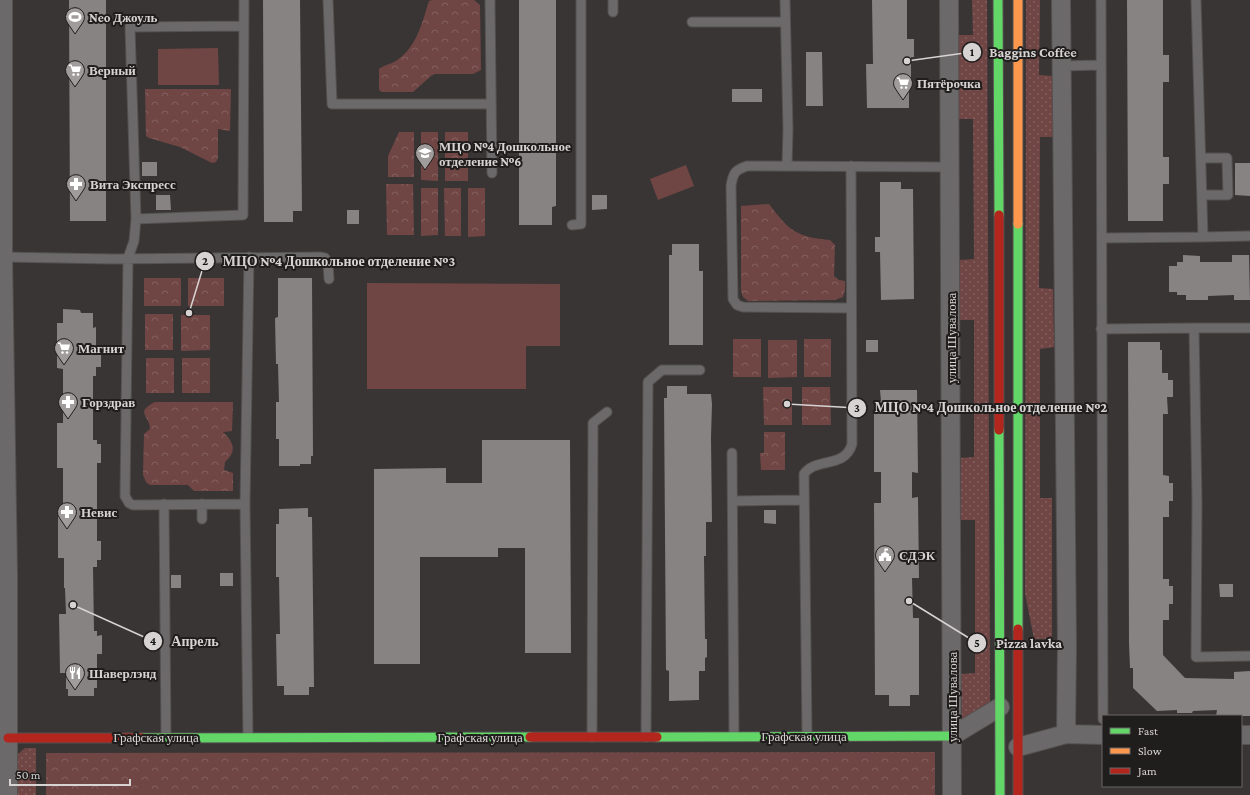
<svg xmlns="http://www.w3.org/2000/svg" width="1250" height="795" font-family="'Crimson Pro',serif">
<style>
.grass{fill:url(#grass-dots)}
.park{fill:url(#park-crowns)}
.pitch{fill:#704644}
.building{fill:#878383}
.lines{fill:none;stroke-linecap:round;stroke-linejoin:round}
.lane-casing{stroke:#555151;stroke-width:11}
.street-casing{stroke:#555151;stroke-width:20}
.fast-casing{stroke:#555151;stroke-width:11}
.slow-casing{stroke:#555151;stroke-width:11}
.jam-casing{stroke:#555151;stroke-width:11}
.lane{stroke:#6b6969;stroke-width:9}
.street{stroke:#6b6969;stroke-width:18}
.fast{stroke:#63d668;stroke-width:9}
.slow{stroke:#ff974d;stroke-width:9}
.jam{stroke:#b3261e;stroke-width:9}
.labels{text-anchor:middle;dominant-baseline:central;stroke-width:4;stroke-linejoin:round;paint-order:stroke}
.poi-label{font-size:13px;font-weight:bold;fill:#d7d3d3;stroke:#201d1d;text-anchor:start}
.street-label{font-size:13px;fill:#d7d3d3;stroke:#201d1d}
.leader{fill:none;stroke:#d7d3d3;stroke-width:1.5}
.callout-dot{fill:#d7d3d3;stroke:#201d1d;stroke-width:1.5}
.mark-label{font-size:12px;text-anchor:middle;font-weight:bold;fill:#111}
.callout-label{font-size:14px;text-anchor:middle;font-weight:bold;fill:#d7d3d3;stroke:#201d1d;stroke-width:4;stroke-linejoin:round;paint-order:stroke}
</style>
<defs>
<pattern id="grass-dots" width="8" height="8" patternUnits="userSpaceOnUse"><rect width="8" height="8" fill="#704644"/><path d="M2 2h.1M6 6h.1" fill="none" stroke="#84605e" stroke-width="1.8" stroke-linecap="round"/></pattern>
<pattern id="park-crowns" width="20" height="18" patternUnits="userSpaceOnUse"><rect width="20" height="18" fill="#704644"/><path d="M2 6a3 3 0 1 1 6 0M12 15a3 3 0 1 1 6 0" fill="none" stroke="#84605e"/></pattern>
</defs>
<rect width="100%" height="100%" fill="#3a3535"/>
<path class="grass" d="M972 0H987L990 701 988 704 962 719 961 674 975 673V520H961V458L974 457V320H960V260L974 259 973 119H959V35H973Z
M1026 0H1040L1039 75 1053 76V137H1040L1039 288 1053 289 1054 347 1040 349V498H1052V639H1034L1025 593Z
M25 748H36V795H17V755Z"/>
<path class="park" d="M432 0H474L480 5 481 70 473 74H435L431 76 413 92H382L379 90V69C384 65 391 64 396 61 417 47 422 23 429 1Z
M145 89H231L230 131 218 129V158L216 162 212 163 180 147 149 138 146 136Z
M399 132H414V177H388V156Z
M421 132H438V181L421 180Z
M445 132H468V181H445Z
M386 184H413L414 235H387Z
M421 188H438V235L421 236Z
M444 188H461V236H445Z
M468 188H485V236L468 237Z
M769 204C789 231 797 237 830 240L835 245 834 276 839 280 845 281V290L843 297 835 300 748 301 743 297 741 291V206Z
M144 278H181V306H144Z
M188 278H224V306H188Z
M145 314H173V350H145Z
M181 315H210V350L181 351Z
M733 339H761V377H733Z
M804 339H831V377H804Z
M768 340H797V377L768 378Z
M146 358H174V393H146Z
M182 358H210V393H182Z
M763 387H792V425H764Z
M802 387H830L831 425H802Z
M155 402H233L232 431 223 432C234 442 237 452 225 462L224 470 233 473V491H194L188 485H150L146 482 143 475 144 434 150 429C150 415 134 413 155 402Z
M764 432H785V470H761L760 453H764Z
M935 752V795H46V753Z"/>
<path class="pitch" d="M218 48 219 85H158V49Z
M686 165 694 186 658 200 650 179Z
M367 283 560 284V346H526V389H367Z
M142 786 146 795H122Z"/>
<path class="building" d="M69 0H106V221H70Z
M263 0H300L302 211H293V222H264Z
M519 0H556V206L552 207V225H519Z
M872 0H907V39H914V57H911V78H909V108H867L866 64H873Z
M1127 0H1163V55H1169V82H1163V157H1169V184H1163V221H1128Z
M806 52H822L823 106H806Z
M732 89H762V102H732Z
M142 162H157V176H142Z
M1235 163H1250V196L1235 195Z
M880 182H901V189H913L914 299 881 300 880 252H875V237H880Z
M156 195H170L171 210H156Z
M592 195H607V209L592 210Z
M347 210H359V224H347Z
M672 244H699V271H703V345H669V255H672Z
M1183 255 1200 256V262H1232V255H1249L1250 300H1234V295L1208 296V300H1186V295H1177V292H1169V266H1177V262H1183Z
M278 278H312L313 456H311V464H300V466H279V439H276V402H279L278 364H276L275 318 278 317Z
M63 309 80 310 81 313H93V328L96 327V349H101V367H96V376H93V440H97V444H101V463H97V541H101V560H97V567H93L94 631H97V636L102 635V654H97V688H94V696H68V689H66V673H60L59 614H66L65 588H64V558H58V513H63V468H57V423H63V369L57 368V323H63Z
M866 340H878V352H866Z
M1128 342H1160V350H1162V373H1168V380H1173V397H1167L1168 414H1163V475L1169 476V483H1173V501H1169V517H1163V579H1169V586H1173V604H1169V620H1163V655L1185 678 1234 679V672L1250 671V716H1216L1217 710 1193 711 1192 713H1177V710L1157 711 1133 688V668H1130L1129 643Z
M667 386H687V394H711L712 404 711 437 712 522H706V556H704L705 639H707V657L705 658V671H699V700L669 701V671L666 670 664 398H667Z
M880 390H917L918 473 912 472V498L918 497 919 578H912L913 618H919V695H910V706H889V695H875L874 503H881V472H874V401H881Z
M482 440H570L571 653H525V548H498V557H420V664H374V469L446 468V483H482Z
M308 508V517H312L314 687H309V695H284V686H277L276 634H280L279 577H276V524H279V509Z
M764 510H776V524L764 523Z
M220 573H233V586H220Z
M171 575H181V588H171Z
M1219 584H1233V597H1220Z"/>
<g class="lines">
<defs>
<path id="lane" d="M328 0 332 104H491
M490 0 492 173
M613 0V12
M785 0 788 129 787 166
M1101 0 1103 719
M692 22H785
M244 26 130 27 136 219 134 241 128 258 125 496 129 503 133 505 245 504
M1061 66 1101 65
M1201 158H1227L1228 195H1202
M136 219 243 215 244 0
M572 225 581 224V0
M1203 237 1250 236
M1102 238 1203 237 1196 0
M3 257 113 259 320 257 325 258 328 264 329 279
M850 308 743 307 737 305 733 299 731 186C733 173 735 170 747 166L950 167
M1194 328H1250
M1101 329 1194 328 1197 503 1196 657 1250 656
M732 453 734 736
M733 501 804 500
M164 504 166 737
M202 504V519
M807 736 804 474C815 457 845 469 852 444L851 166
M248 737 245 504 249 257
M592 737 593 423 607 412
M646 737 648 382 662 370H700"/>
<path id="street" d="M3 0V257L8 575V795
M949 0 952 795
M1061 0 1067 645 1066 734
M1241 735H1250
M952 736 1000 707
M1018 747 1066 734 1103 735"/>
<path id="fast" d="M998 0 999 215
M1018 224V629
M999 430 1000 795
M657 737 952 736
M142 738 530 737"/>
<path id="slow" d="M1018 0V224"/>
<path id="jam" d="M999 215V430
M1018 629V795
M530 737H657
M8 738H142"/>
</defs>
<use href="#lane" class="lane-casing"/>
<use href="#street" class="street-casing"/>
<use href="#fast" class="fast-casing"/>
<use href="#slow" class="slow-casing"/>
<use href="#jam" class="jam-casing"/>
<use href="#lane" class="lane"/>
<use href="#street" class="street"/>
<use href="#fast" class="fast"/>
<use href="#slow" class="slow"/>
<use href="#jam" class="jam"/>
</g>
<defs>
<symbol id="stadium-pin" viewBox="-11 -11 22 30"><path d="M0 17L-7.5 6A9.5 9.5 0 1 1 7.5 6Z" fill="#a09c9c" stroke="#201d1d"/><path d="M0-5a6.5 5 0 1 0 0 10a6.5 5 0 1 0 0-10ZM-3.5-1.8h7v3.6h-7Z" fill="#fff"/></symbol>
<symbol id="supermarket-pin" viewBox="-11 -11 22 30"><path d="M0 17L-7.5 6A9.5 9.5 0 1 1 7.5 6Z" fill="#a09c9c" stroke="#201d1d"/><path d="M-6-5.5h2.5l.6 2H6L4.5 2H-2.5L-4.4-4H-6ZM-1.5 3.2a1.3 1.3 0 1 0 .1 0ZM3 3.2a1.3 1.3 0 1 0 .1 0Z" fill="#fff"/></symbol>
<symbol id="school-pin" viewBox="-11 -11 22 30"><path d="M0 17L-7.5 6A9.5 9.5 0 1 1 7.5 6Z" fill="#a09c9c" stroke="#201d1d"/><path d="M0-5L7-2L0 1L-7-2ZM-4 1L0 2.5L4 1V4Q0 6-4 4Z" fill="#fff"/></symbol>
<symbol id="pharmacy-pin" viewBox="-11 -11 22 30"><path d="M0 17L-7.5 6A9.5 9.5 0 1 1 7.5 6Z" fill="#a09c9c" stroke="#201d1d"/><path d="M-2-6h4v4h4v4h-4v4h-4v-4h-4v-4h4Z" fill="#fff"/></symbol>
<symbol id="civic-pin" viewBox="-11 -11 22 30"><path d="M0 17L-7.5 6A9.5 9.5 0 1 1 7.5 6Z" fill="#a09c9c" stroke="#201d1d"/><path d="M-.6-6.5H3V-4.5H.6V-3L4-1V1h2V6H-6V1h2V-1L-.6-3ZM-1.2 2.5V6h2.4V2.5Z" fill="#fff"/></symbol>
<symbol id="restaurant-pin" viewBox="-11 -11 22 30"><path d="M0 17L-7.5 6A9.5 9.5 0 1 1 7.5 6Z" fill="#a09c9c" stroke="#201d1d"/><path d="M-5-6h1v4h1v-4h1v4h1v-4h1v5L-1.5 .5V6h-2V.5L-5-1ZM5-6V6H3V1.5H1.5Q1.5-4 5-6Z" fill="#fff"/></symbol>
</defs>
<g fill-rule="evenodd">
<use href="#stadium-pin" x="64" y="6" width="22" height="30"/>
<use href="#supermarket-pin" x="64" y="59" width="22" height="30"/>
<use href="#supermarket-pin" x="892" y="72" width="22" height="30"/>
<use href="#school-pin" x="414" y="142" width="22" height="30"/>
<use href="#pharmacy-pin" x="65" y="173" width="22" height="30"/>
<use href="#supermarket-pin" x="53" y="337" width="22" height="30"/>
<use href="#pharmacy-pin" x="57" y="391" width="22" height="30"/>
<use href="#pharmacy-pin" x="56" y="501" width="22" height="30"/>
<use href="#civic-pin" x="874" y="544" width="22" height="30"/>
<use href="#restaurant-pin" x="64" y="662" width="22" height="30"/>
</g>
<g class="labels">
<g class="poi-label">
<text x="89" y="17">Neo Джоуль</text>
<text x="89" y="70">Верный</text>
<text x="917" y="83">Пятёрочка</text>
<text x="439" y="146">МЦО №4 Дошкольное<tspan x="439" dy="15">отделение №6</tspan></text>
<text x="90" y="184">Вита Экспресс</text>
<text x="78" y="348">Магнит</text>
<text x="82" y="402">Горздрав</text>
<text x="81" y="512">Невис</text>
<text x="899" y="555">СДЭК</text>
<text x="89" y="673">Шаверлэнд</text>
</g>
<g class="street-label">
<text transform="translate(951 338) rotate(-90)">улица Шувалова</text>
<text transform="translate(952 697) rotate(-90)">улица Шувалова</text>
<text x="804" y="736">Графская улица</text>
<text x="156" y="737">Графская улица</text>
<text x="480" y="737">Графская улица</text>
</g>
</g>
<path class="leader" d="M907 61L972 52M189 313L205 261M787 404L857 408M73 605L153 641M909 601L977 643"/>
<g class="callout-dot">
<circle cx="907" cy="61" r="4"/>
<circle cx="189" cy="313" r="4"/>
<circle cx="787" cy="404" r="4"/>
<circle cx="73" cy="605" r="4"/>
<circle cx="909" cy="601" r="4"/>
<circle cx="972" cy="52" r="10"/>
<circle cx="205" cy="261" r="10"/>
<circle cx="857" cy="408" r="10"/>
<circle cx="153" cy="641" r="10"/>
<circle cx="977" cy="643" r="10"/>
</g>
<g class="mark-label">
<text x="972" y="56">1</text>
<text x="205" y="265">2</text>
<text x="857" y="412">3</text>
<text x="153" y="645">4</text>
<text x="977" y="647">5</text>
</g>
<g class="callout-label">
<text x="1033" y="57">Baggins Coffee</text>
<text x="339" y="266">МЦО №4 Дошкольное отделение №3</text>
<text x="991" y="412">МЦО №4 Дошкольное отделение №2</text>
<text x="195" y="646">Апрель</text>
<text x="1029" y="648">Pizza lavka</text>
</g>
<rect x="1102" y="715" width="140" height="72" fill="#201d1d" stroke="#696666"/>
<rect x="1110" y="728" width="20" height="6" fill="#63d668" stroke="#696666"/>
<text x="1138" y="735" font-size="12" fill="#d7d3d3">Fast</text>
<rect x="1110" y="748" width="20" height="6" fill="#ff974d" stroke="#696666"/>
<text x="1138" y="755" font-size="12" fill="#d7d3d3">Slow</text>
<rect x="1110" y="768" width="20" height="6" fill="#b3261e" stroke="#696666"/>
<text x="1138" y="775" font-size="12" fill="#d7d3d3">Jam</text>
<path d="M10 779v6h120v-6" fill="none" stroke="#d7d3d3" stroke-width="2"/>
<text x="16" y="779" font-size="12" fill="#d7d3d3" stroke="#201d1d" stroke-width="3" paint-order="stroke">50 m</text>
</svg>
